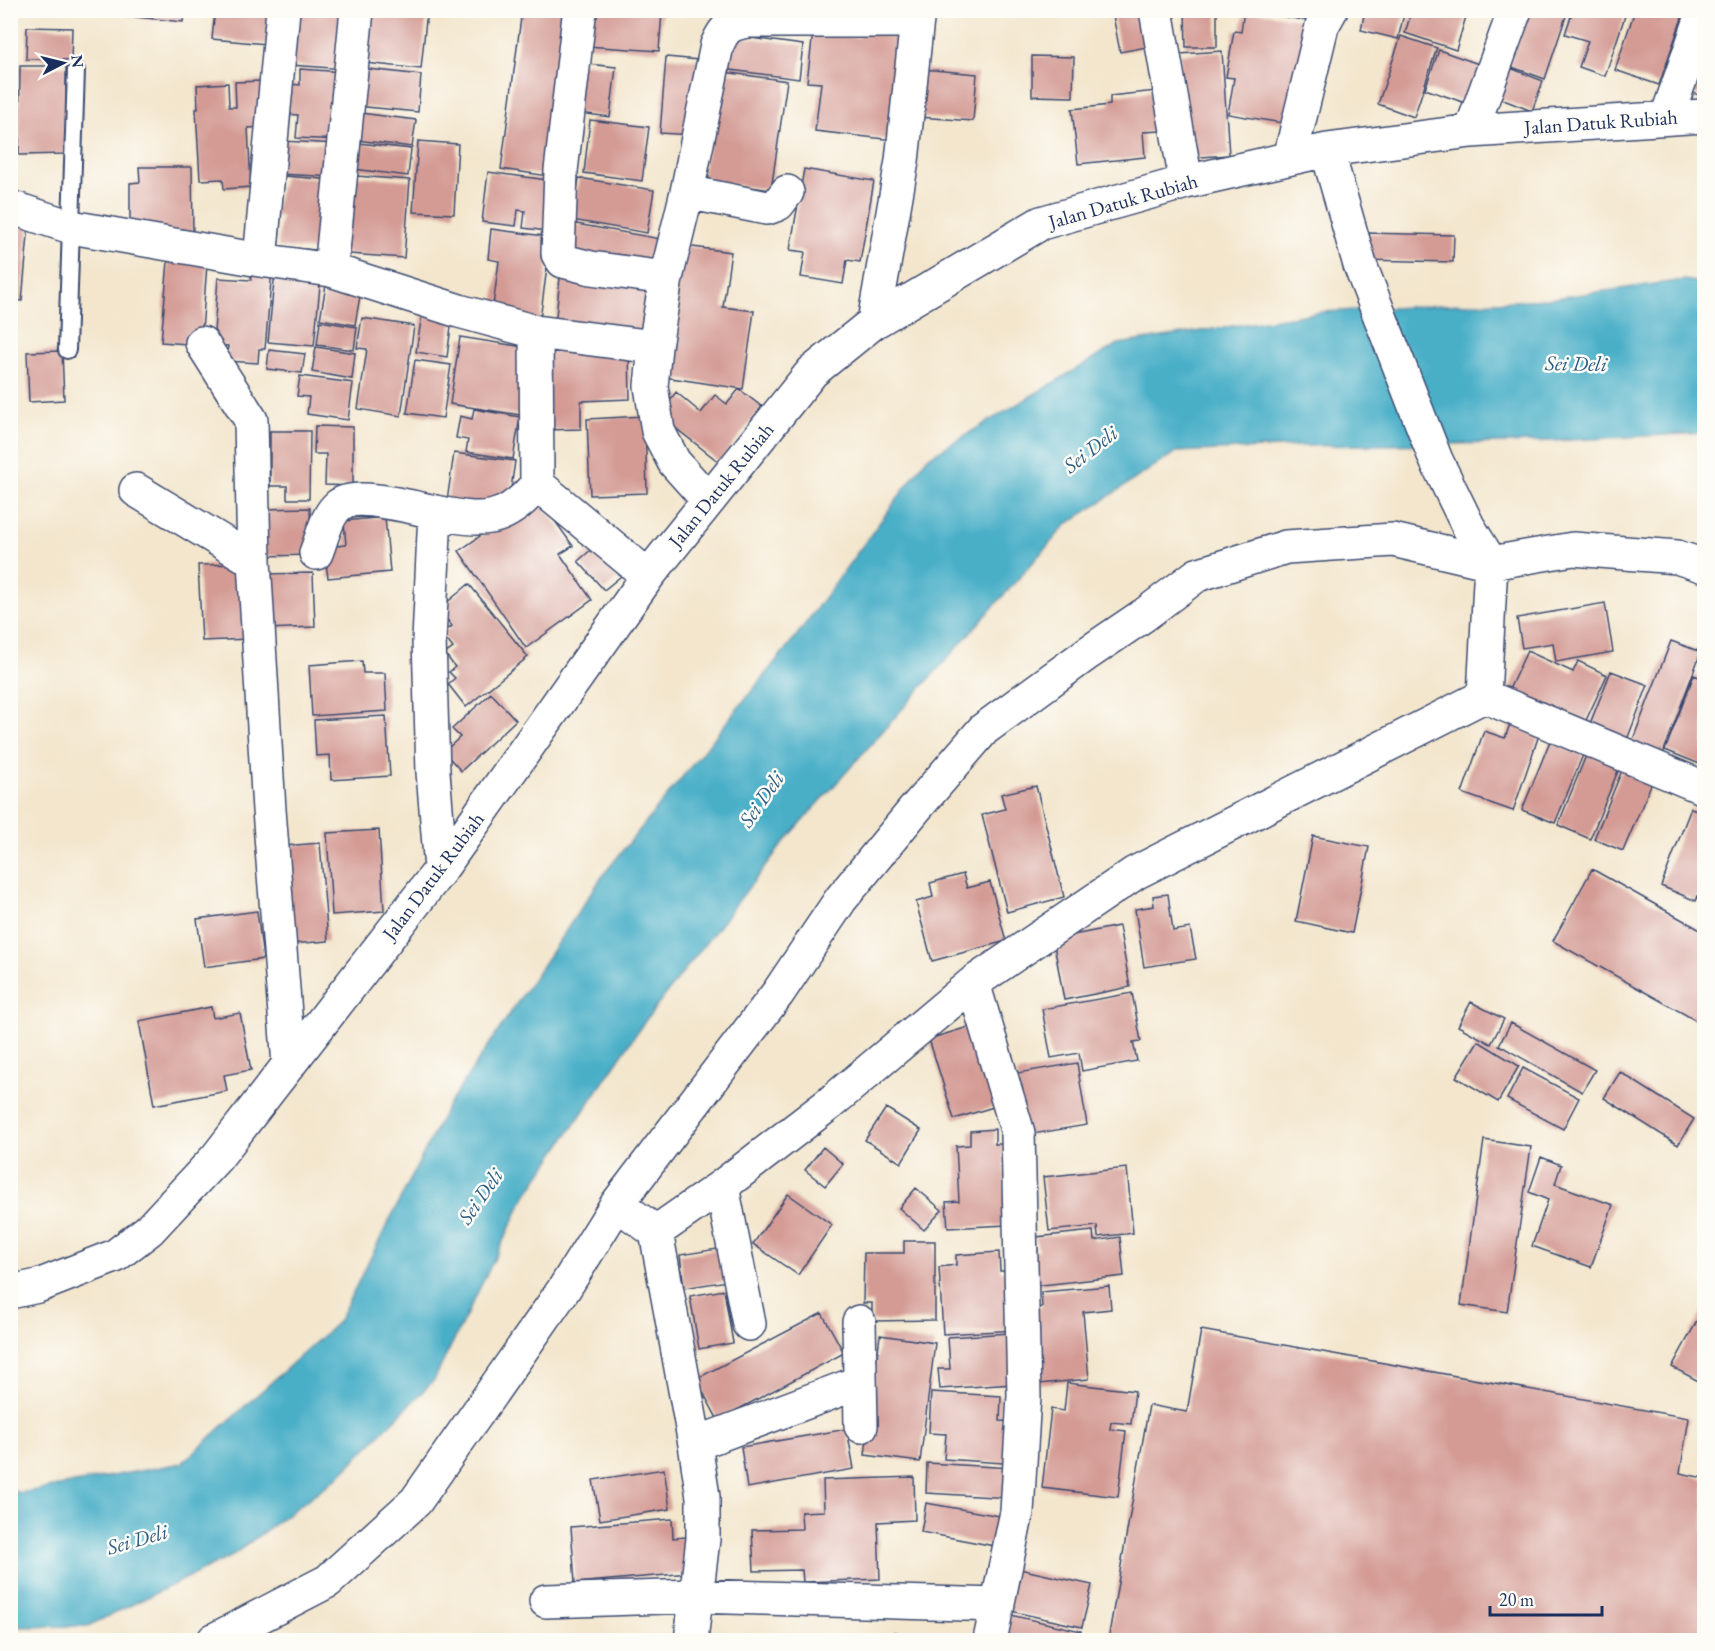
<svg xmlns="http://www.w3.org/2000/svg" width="1715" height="1651" font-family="'EB Garamond',serif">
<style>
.water{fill:#48afc7;stroke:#326f92;stroke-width:1.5}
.building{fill:#d49b95}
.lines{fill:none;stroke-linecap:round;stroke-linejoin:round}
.service-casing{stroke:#3b4a6f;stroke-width:20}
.minor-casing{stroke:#3b4a6f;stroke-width:36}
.service{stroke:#fff;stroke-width:16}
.minor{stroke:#fff;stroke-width:33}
.labels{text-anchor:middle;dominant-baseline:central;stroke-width:5;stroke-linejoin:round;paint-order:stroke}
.street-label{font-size:20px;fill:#1b2f5e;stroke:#fdfcf7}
.water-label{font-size:21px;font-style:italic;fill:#2b5c83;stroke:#fdfcf7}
</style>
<rect width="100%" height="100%" fill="#fdfcf7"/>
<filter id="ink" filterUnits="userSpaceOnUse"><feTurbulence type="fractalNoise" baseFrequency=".0167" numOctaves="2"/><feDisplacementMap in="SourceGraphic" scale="12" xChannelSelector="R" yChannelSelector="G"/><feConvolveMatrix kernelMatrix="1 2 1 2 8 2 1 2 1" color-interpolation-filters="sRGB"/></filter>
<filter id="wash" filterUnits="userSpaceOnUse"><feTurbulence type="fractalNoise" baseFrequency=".008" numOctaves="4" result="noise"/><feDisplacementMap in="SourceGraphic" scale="24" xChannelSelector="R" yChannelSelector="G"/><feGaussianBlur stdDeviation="1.35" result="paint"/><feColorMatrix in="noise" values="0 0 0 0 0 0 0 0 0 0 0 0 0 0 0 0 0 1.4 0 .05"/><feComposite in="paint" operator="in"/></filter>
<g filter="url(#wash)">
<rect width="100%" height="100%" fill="#f3e6cd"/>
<path class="water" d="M1684 280 1704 283V433L1511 443 1303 446 1176 452 1066 525 785 841 642 1025 525 1197 434 1380 339 1476 230 1557 88 1626 11 1627 10 1489 20 1493 182 1463 338 1322 447 1107 604 874 797 635 927 458 1118 344 1322 312 1547 299Z"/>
<g id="blocks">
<path class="building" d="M128 10H184L183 22 127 16Z
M215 10 270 13 267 44 212 39Z
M295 10H348L344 69 291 65Z
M361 10H427L421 69 356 62Z
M522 10H576L555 177 501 169Z
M588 10 662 11 659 51 586 46Z
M1112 10H1151L1158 45 1120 52Z
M1185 10H1217V47H1186Z
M1244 10 1310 21 1294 125 1228 114 1234 78 1226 77 1234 31 1241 32Z
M1365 10H1405L1398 39 1361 30Z
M1412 10H1468L1456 50 1405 33Z
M1528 10H1568L1545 79 1509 66Z
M1573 10H1627L1605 76 1579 67 1588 41 1565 34Z
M1635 10 1684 12 1659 85 1615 70Z
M860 25H905L893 140 815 131 821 83 807 82 813 32 859 38Z
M27 27 72 28 71 60 26 59Z
M728 35 803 45 799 79 723 69Z
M1401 36 1437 48 1414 117 1378 104Z
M1704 41V97L1682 89Z
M1439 50 1487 67 1474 106 1425 89Z
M1222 51 1229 155 1187 158 1180 54Z
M1032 56 1074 57 1073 97 1032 96Z
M10 57H14L15 145H10Z
M666 57 699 60 693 135 660 133Z
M578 63 616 67 610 117 572 112Z
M1500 64 1543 81 1532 111 1488 94Z
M20 66H66V154L19 155Z
M359 68 421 75 418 112 356 106Z
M300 69 344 72 340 140 296 138 298 115 287 114 289 84 300 85Z
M922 69 977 74 973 121 919 117Z
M725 72 787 81 771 190 709 181V177L702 176Z
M263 81 265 127 248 128 251 187 224 189 223 179 200 180 196 109H198L197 85 228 83 229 107H236L235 82Z
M1156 91 1161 131 1143 132 1145 157 1078 164 1072 109 1110 105V96Z
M352 112 416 120 412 147 349 139Z
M590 120 649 127 642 181 584 173Z
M281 141 339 144 337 177 279 174Z
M418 141 458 144 454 214 413 212Z
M350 142 411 149 408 176 346 168Z
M139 167H192L193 233 130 228V183L140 182Z
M804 169 874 181 860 262 847 260 843 284 801 277 805 252 790 250Z
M488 172 555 181 548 231 523 228 525 211 518 210 516 226 482 222Z
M342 175 410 180 404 258 336 253Z
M284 176 335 180 329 251 278 247 281 216H274Z
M579 178 654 190 647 233 572 220Z
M10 222 29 224 22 301 10 300Z
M571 223 661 239 655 273 565 257Z
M491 229 551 237 540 320 492 314 499 261 488 259Z
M1364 233 1454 235 1453 262 1364 260Z
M677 245 731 252 723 307 754 311 743 389 658 376Z
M168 261 207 264 201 345 161 342Z
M252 268 272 270 265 349H259L258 363 227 361 228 346 213 345 218 278 251 280Z
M561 268 656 278 650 337 555 326Z
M275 271 321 276 314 346 268 342Z
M326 285 361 290 355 325 320 319Z
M422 315 452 319 447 357 416 352Z
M362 318 414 326 401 416 358 409 367 349 357 348Z
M320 321 357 327 354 350 317 345Z
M460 337 530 348 520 415 450 404Z
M316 347 355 353 352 379 312 372Z
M629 349 630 399 581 401V429L548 430 546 352Z
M269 350 305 354 302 373 267 369Z
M62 351 64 400 29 402 27 352Z
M415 360 451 365 443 418 407 413Z
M300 376 353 383 348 420 307 414 309 397 297 396Z
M739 389 762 407 719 462 659 415 676 392 701 413 715 395 727 404Z
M474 409 520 417 513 459 466 452 468 440 456 438 460 416 472 419Z
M645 416 647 493 590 495 587 419Z
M315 426 353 427V486L325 485 326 454H314Z
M270 431H310L309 499H287V486H270Z
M454 453 515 461 508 509 447 501Z
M537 496 573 546 560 554 592 600 526 648 459 551Z
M310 508 311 555 261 556 260 509Z
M385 517 390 572 328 578 324 547 346 545 344 521Z
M600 542 626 572 604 590 578 561Z
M246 564 249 639 202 641 198 565Z
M313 573 315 627 266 629 265 574Z
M469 584 528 657 466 707 448 684 455 678 449 672 455 667 445 654 453 648 442 634 452 626 439 609Z
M1605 603 1613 652 1556 662 1553 643 1522 648 1517 618Z
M1671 641 1701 652 1661 759 1630 747Z
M1527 651 1573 672 1578 661 1607 675 1581 731 1506 696Z
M362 661 363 673H385L387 711 312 716 309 665Z
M1611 671 1648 685 1625 745 1587 731Z
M1694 675 1704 679V758L1702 765 1665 750Z
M491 693 516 720 461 771 444 752 460 737 452 729Z
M386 716 390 776 331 780 330 755 316 756 314 720Z
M1510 724 1539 735 1513 811 1462 793 1484 731 1505 738Z
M1550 741 1583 755 1555 823 1522 810Z
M1587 753 1620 766 1590 839 1558 825Z
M1623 768 1653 780 1623 851 1594 839Z
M1036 786 1064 897 1007 912 982 815 1005 809 1001 794Z
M1691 808 1704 813V880L1696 901 1661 886Z
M379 830 384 911 332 915 327 833Z
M1313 836 1369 847 1352 933 1296 921Z
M320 843 328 941 292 944 284 846Z
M1592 869 1704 932V1025L1553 941Z
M963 874 967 888 990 882 1006 941 932 961 916 902 933 897 930 883Z
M1168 894 1173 931 1190 928 1196 959 1144 967 1135 909 1154 906 1153 896Z
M257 911 263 959 204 967 197 919Z
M1119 926 1130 987 1064 1000 1053 939Z
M1132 993 1141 1041 1133 1042 1137 1061 1082 1071 1079 1053 1051 1058 1042 1009Z
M1471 1002 1504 1019 1491 1044 1458 1026Z
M211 1007 213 1018 240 1013 251 1070 224 1075 227 1091 154 1105 139 1021Z
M1511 1023 1595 1070 1582 1092 1499 1045Z
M975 1025 1000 1105 954 1119 929 1039Z
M1478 1041 1519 1066 1498 1102 1456 1077Z
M1077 1063 1087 1125 1027 1135 1017 1073Z
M1523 1068 1579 1098 1563 1129 1507 1099Z
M1620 1072 1694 1119 1678 1145 1604 1098Z
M886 1108 921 1130 901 1163 865 1140Z
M995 1129V1144H1003L1007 1225 948 1228 946 1202 959 1201 956 1146 970 1145V1131Z
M1484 1140 1531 1147 1507 1312 1461 1305Z
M823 1147 843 1164 825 1186 805 1170Z
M1541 1157 1561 1165 1555 1184 1613 1205 1591 1267 1532 1246 1548 1200 1529 1192Z
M1127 1168 1133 1233 1098 1237 1097 1226 1049 1231 1043 1177Z
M916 1188 942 1210 924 1230 899 1208Z
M788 1194 832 1225 798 1275 753 1244Z
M1093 1231 1094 1241 1120 1237 1124 1276 1033 1286 1030 1252 1038 1251 1036 1237Z
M904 1241H935V1320L872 1321V1303H863L864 1253H904Z
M723 1248 728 1281 684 1288 680 1255Z
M999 1252 1000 1271H1016L1019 1330 943 1334 939 1267 956 1265V1255Z
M1109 1286 1111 1309 1083 1312 1089 1379 1039 1384 1032 1308 1042 1307 1041 1292Z
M724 1290 733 1343 699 1349 690 1296Z
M1704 1308V1384L1672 1367Z
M822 1313 844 1353 718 1420 696 1379Z
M1201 1330 1689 1418 1680 1473 1704 1478V1640H1108L1149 1405 1187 1412Z
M1010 1333 1013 1384 940 1389 938 1369H950L948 1337Z
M880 1335 935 1343 920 1462 865 1455Z
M1067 1383 1135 1391 1131 1424 1111 1422 1110 1429 1126 1431 1118 1497 1042 1488 1051 1409 1064 1411Z
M931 1392 1001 1396 1000 1421 1019 1422 1017 1464 944 1459 946 1434 929 1433Z
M847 1429 854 1469 747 1488 741 1447Z
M927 1463 1012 1468 1010 1498 926 1493Z
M664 1469 670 1509 600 1520 593 1480Z
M914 1477 915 1520 878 1522 880 1579 803 1582 802 1570 754 1571 752 1530 802 1529 801 1512 824 1511 823 1480Z
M926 1503 1006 1517 1000 1547 921 1532Z
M672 1519 673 1538 687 1537 689 1573 575 1583 571 1527Z
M1015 1568 1092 1585 1082 1627 1006 1610Z
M1006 1614 1081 1631 1079 1640H1000Z
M894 1632 939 1639V1640H893Z"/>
</g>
</g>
<g filter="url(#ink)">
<use href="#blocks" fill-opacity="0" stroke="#3b4a6f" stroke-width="1.5"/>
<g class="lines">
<defs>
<path id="service" d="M67 350 76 70"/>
<path id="minor" d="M581 10 579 16 561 171 558 254 563 261 591 268 666 278
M1156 10 1186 182
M1667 117 1704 11
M1471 131 1515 10
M1290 158 1322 26 1331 10
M687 192 717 45C725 27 729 24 749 21H917
M10 207 71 227 260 260 283 10
M260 260 331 270 459 311 536 332 655 347 651 386 658 431 674 462 708 500
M331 270 357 10
M874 322 902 161 918 10
M202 343 251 420 254 561 269 810 289 1065
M655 347 666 278 687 192 767 208 778 204 787 192
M537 484 648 576
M136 490 254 561
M435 512C482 522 505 524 537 484L536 332
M316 553C322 539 326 516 338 506 354 491 415 508 435 512L429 640 433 772 441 869
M1484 696 1704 788
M973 983 1018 1133 1024 1396 1017 1512 990 1640
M722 1186 749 1324
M617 1204 656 1232 695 1444 703 1497V1539L691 1640
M656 1232 722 1186 829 1104 973 983 1135 873 1484 696 1491 563 1468 526 1436 460 1360 265 1327 150
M10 1292 38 1286 115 1256 149 1230 217 1157 441 869 648 576 812 372 874 322 1041 223 1186 182 1327 150 1471 131 1704 116
M859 1322 861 1426
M695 1444 860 1382
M546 1601 695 1596 998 1605
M214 1640 328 1581 416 1501 564 1289 617 1204 778 993 841 899 915 809 984 729 1088 653 1144 615 1197 575 1286 547 1393 540 1491 563 1573 549 1677 557 1704 566"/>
</defs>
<use href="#service" class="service-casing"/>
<use href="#minor" class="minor-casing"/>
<use href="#service" class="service"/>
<use href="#minor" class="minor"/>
</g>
</g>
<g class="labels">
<g class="street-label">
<text transform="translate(1601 122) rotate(-4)">Jalan Datuk Rubiah</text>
<text transform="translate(1123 201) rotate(-16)">Jalan Datuk Rubiah</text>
<text transform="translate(721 485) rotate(-51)">Jalan Datuk Rubiah</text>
<text transform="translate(433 876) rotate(-53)">Jalan Datuk Rubiah</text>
</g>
<g class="water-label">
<text transform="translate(1576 363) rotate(1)">Sei Deli</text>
<text transform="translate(1090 449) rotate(-38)">Sei Deli</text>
<text transform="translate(761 799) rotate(-55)">Sei Deli</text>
<text transform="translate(480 1196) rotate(-55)">Sei Deli</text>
<text transform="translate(137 1539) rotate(-16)">Sei Deli</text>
</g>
</g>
<rect width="1715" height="1651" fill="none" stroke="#fdfcf7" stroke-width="36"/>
<g transform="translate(63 63) rotate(83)" stroke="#fdfcf7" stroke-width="4.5" paint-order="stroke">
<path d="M0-4.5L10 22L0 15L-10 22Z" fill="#1b2f5e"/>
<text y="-9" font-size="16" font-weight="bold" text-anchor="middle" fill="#1b2f5e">N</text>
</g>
<path d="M1490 1606v9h112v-9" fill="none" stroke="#1b2f5e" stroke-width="3"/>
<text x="1499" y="1606" font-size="18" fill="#1b2f5e" stroke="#fdfcf7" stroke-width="4.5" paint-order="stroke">20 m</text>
</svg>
